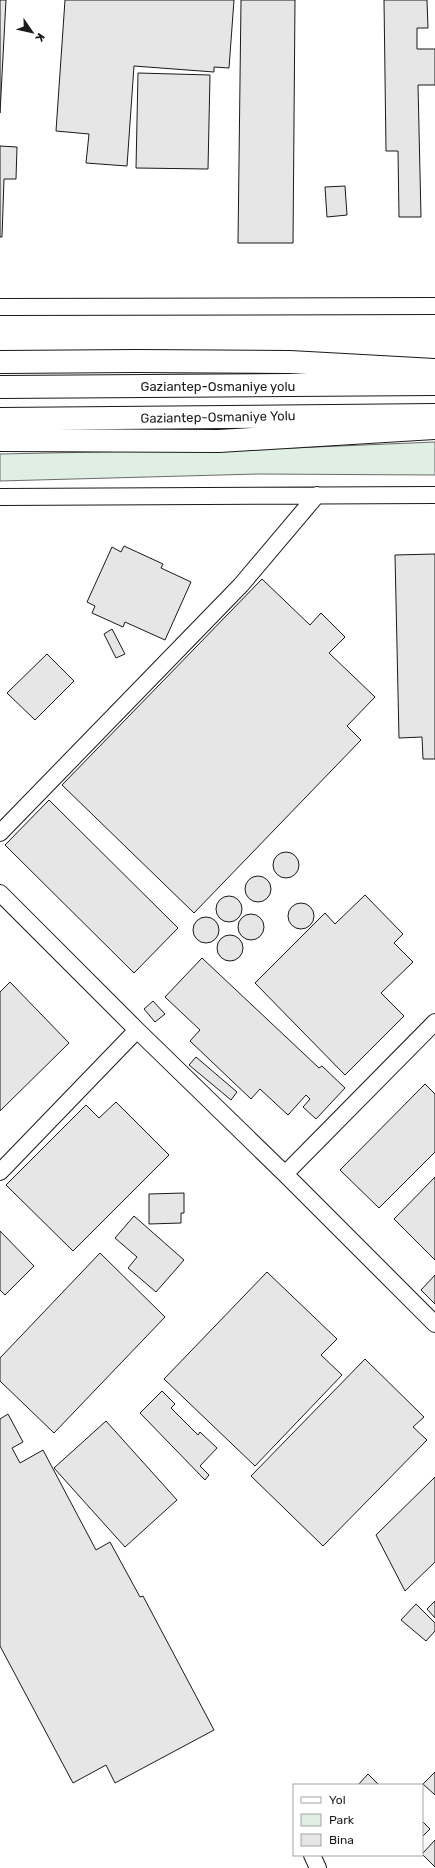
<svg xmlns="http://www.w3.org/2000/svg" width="435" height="1868" font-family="Rubik,sans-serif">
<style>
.green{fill:#e0efe3;stroke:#6a6a6a}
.building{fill:#e6e6e6;stroke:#1a1a1a}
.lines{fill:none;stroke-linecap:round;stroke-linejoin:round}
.minor-casing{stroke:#1a1a1a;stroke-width:18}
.highway-casing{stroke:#1a1a1a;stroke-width:24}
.minor{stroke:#fff;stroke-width:16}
.highway{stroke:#fff;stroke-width:22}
.labels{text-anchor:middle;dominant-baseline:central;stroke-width:3;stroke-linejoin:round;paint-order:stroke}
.street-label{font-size:13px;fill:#1a1a1a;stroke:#fff}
</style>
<rect width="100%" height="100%" fill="#fff"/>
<path class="green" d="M435 442V475L258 474 0 481V454L292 448Z"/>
<path class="building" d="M0 0H6L0 113Z
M65 0H234L229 68 214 67V72L134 66 127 166 86 163 89 134 56 131Z
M241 0H295L293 243H238Z
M384 0H427L428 28H417V49H435V85H418L421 217H399L398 151H386Z
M138 73 210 75 208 169 136 168Z
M0 146 17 147 16 179H4L2 237H0Z
M345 186 347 215 327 217 325 187Z
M124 546 163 564 161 568 191 582 165 640 125 622 123 627 92 613 95 606 87 602 112 547 121 552Z
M435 554V759H423L422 737 399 738 395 555Z
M262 579 310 625 321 613 345 637 329 653 375 697 347 726 361 740 194 913 62 785Z
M112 629 125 654 116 658 104 634Z
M47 654 74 681 35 720 7 693Z
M49 800 178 928 134 973 5 845Z
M273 865a13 13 0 1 1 26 0a13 13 0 1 1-26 0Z
M245 889a13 13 0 1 1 26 0a13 13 0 1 1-26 0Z
M365 895 403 934 394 943 413 962 381 993 404 1016 345 1075 255 983 325 913 335 924Z
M216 909a13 13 0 1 1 26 0a13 13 0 1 1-26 0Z
M288 916a13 13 0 1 1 26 0a13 13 0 1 1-26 0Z
M238 927a13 13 0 1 1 26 0a13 13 0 1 1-26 0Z
M193 930a13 13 0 1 1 26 0a13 13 0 1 1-26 0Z
M217 948a13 13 0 1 1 26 0a13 13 0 1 1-26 0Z
M202 958 319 1068 322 1066 345 1088 316 1119 303 1107 310 1099 306 1095 288 1115 260 1089 251 1099 190 1041 200 1030 165 997Z
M10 982 69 1043 0 1111V992Z
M153 1001 165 1014 155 1022 144 1009Z
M196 1057 237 1092 231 1100 189 1065Z
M425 1084 435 1094V1152L379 1208 340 1170Z
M116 1102 169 1155 73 1251 6 1185 86 1105 99 1118Z
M435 1177V1260L394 1219Z
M184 1193V1213H181V1223L149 1224V1194Z
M134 1216 184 1260 156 1292 128 1268 137 1257 115 1238Z
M0 1231 34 1266 5 1295 0 1290Z
M100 1253 165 1317 54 1433 0 1381V1358Z
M267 1272 337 1339 321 1355 342 1375 255 1466 164 1379Z
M435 1275V1304L421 1290Z
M365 1359 424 1417 413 1427 427 1440 323 1546 251 1476Z
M162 1391 175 1404 171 1408 198 1435 200 1432 217 1448 200 1466 209 1475 205 1480 140 1413Z
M8 1414 23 1442 12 1448 20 1463 43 1450 96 1550 110 1542 140 1597 143 1596 214 1730 115 1783 106 1765 73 1783 0 1646V1419Z
M106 1421 177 1500 125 1547 54 1468Z
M435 1477V1562L405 1591 376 1535Z
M435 1601V1618L427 1609Z
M416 1604 435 1623V1631L426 1641 401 1620Z
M435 1772V1795L423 1784Z
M368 1774 379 1785H358Z
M422 1821 430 1829 422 1837Z
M435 1840V1867L422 1854Z"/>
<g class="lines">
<defs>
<path id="minor" d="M0 307 435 306
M0 497 435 495
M0 833 241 585 317 495
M0 893 137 1030 285 1174 435 1324
M0 1172 137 1030
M285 1174 435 1022
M312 1855 318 1868"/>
<path id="highway" d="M0 362 137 361 290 362 435 370
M0 387 435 384
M0 419 435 415
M0 440 219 441 435 428"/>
</defs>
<use href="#minor" class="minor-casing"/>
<use href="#highway" class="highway-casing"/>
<use href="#minor" class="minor"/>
<use href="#highway" class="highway"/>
</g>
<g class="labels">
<g class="street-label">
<text x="218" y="386">Gaziantep-Osmaniye yolu</text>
<text transform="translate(218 417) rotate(-1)">Gaziantep-Osmaniye Yolu</text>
</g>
</g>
<rect x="293" y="1784" width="130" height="72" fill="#ffffff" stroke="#a3a3a3"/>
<rect x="301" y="1797" width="20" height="6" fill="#ffffff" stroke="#a3a3a3"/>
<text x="329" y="1804" font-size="12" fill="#1a1a1a">Yol</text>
<rect x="301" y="1814" width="20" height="12" fill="#e0efe3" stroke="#a3a3a3"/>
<text x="329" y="1824" font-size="12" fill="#1a1a1a">Park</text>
<rect x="301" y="1834" width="20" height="12" fill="#e6e6e6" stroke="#a3a3a3"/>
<text x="329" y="1844" font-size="12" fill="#1a1a1a">Bina</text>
<g transform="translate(32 32) rotate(124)" stroke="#ffffff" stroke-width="3" paint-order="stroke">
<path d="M0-3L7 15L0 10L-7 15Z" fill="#1a1a1a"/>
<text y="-6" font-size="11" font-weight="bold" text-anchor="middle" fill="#1a1a1a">K</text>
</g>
</svg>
